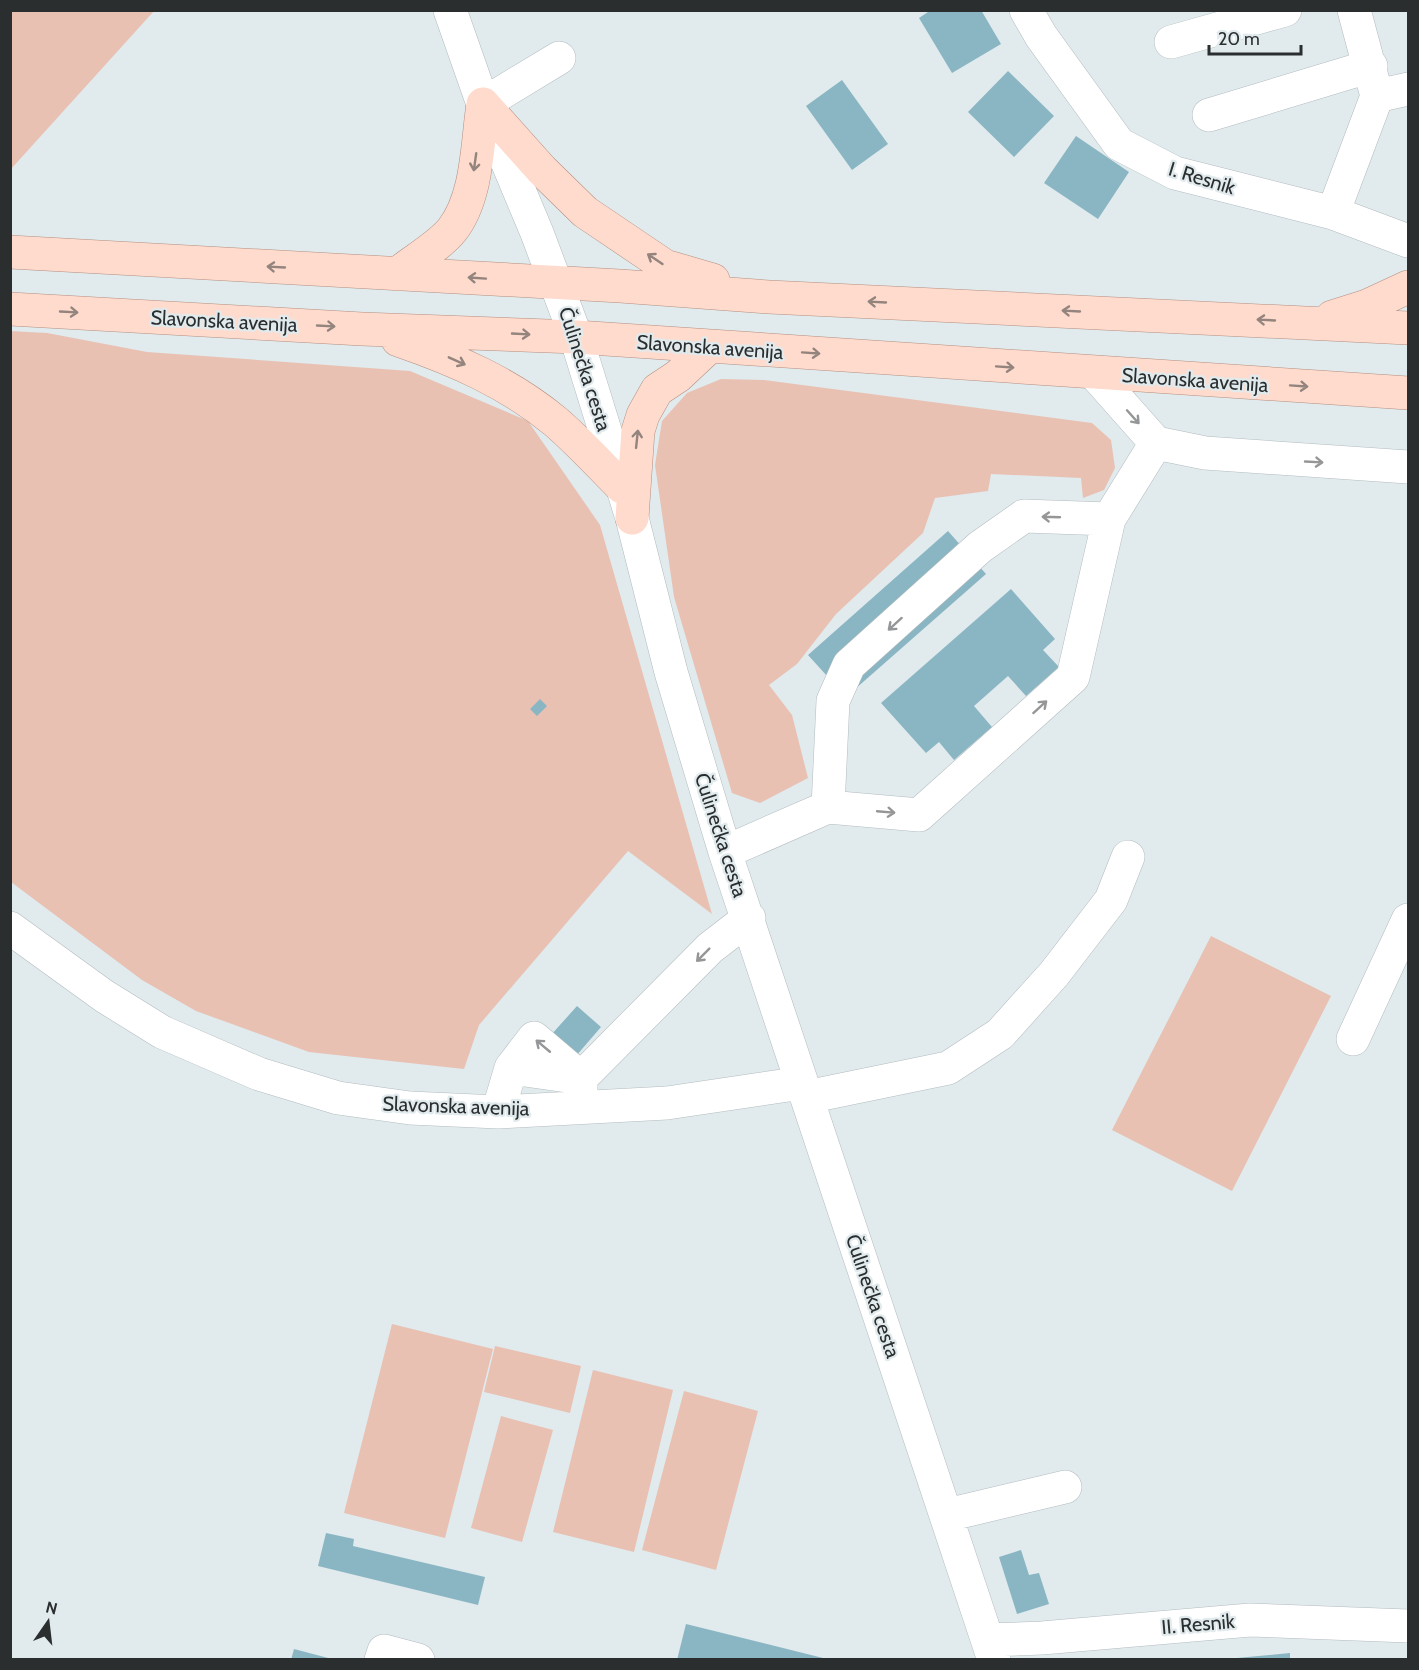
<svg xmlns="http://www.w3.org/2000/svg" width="1419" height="1670" font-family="Cabin,sans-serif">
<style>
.green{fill:#e8c1b3}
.building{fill:#8ab6c4}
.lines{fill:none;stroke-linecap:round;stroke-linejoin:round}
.minor-casing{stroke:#b3bcbf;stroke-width:34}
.major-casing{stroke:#b48f80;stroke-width:34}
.minor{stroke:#fff;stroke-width:33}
.major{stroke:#fedbcd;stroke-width:33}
.oneway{stroke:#94847e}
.oneway2{stroke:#959697}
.labels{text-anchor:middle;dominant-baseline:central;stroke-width:4.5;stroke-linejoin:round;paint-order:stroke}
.street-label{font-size:20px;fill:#2b2e2f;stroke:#e1eaed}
</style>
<rect width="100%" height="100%" fill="#e1eaed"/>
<path class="green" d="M11 10 154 11 11 169 10 11Z
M10 331 47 333 147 352 410 371 528 421 600 525 712 914 628 851 479 1025 464 1069 309 1052 196 1011 142 980 11 882Z
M721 379 764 380 1092 423 1111 440 1115 468 1104 490 1083 498 1081 478 991 474 988 491 935 498 923 533 836 614 797 664 769 685 792 715 808 778 760 803 732 793 674 597 655 465 662 421 687 393Z
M1211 936 1331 996 1232 1191 1112 1130Z
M392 1324 493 1349 445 1538 344 1513Z
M495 1346 581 1366 570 1413 484 1392Z
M593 1370 673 1390 634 1552 553 1532Z
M684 1391 758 1411 716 1570 642 1550Z
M501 1416 553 1430 522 1542 471 1528Z"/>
<path class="building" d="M931 10H981L1001 44 952 73 919 18Z
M1008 71 1054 116 1014 157 968 112Z
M842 80 888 144 852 170 806 106Z
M1076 136 1129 172 1098 219 1044 183Z
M948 531 986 574 846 697 808 655Z
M1011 589 1055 639 1043 650 1059 667 1026 696 1008 676 974 706 992 727 954 760 939 742 926 753 881 703Z
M540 699 547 706 537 716 530 709Z
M577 1006 601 1027 576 1056 551 1035Z
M326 1533 354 1539 353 1546 485 1577 478 1605 318 1566Z
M1021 1550 1029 1575 1039 1573 1049 1604 1017 1614 999 1557Z
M686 1624 827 1659V1660H677Z
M294 1649 332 1659V1660H291Z
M1290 1653V1660H1237V1658Z"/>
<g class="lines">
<defs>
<path id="minor" d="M450 10 483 104 537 233 576 337 632 518 671 672 725 852 994 1660
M1026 10 1041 36 1119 144 1175 173 1333 213 1408 241
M1171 42 1285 10
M1377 96 1408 89
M483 104 559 58
M1209 115 1371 66
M1333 213 1377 96 1354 10
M1094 373 1156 443 1205 453 1408 467
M828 807 833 701 849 665 980 547 1024 516 1109 519
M725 852 828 807 919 815 1073 677 1109 519 1156 443
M10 928 104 996 162 1032 259 1074 338 1098 410 1108 498 1112 667 1103 802 1083
M1353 1039 1408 920
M511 1068 534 1038 581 1078
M807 1097 948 1068 1000 1034 1054 974 1111 900 1128 857
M581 1106V1078L710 948 749 918
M498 1112 511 1068 581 1078
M947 1515 1065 1487
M988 1640 1042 1638 1250 1620 1408 1626
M381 1660 384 1651 418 1660"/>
<path id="major" d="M483 104 542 170 585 212 665 266 713 280
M10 252 620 286 769 297 1408 328
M397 274C413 261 440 245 452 230 478 197 477 144 483 104
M10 309 362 329 576 337 1408 393
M1332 317 1367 306 1408 287
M398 340C456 360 509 383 556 422 579 442 600 465 622 487
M632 518 638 431 643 415 657 390 678 376 710 346"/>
</defs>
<use href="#minor" class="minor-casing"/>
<use href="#major" class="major-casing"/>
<use href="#minor" class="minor"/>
<use href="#major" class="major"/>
</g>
<defs><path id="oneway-shaft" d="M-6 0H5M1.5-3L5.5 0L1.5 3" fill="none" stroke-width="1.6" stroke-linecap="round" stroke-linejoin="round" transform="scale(1.5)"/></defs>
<g class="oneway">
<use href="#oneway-shaft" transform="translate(475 162) rotate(98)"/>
<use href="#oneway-shaft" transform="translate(655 259) rotate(-146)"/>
<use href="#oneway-shaft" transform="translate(276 267) rotate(-177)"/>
<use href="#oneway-shaft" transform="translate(477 278) rotate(-176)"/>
<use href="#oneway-shaft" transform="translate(877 302) rotate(-177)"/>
<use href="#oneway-shaft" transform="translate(1071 311) rotate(-177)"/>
<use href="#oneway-shaft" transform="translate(69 312) rotate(3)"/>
<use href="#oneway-shaft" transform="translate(1266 320) rotate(-177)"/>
<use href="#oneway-shaft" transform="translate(326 326) rotate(3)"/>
<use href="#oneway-shaft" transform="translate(521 334) rotate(3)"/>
<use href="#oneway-shaft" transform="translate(811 353) rotate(4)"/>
<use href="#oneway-shaft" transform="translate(457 361) rotate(24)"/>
<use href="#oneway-shaft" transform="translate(1005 367) rotate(4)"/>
<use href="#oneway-shaft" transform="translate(1299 386) rotate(4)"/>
<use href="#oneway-shaft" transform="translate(637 439) rotate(-84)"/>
</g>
<g class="oneway2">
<use href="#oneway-shaft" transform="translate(1133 417) rotate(48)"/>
<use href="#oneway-shaft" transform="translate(1314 462) rotate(3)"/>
<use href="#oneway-shaft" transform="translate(1051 517) rotate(-178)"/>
<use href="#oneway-shaft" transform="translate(895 624) rotate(138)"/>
<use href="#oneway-shaft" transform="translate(1040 707) rotate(-42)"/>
<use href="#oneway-shaft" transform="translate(886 812) rotate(5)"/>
<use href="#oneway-shaft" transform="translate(703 955) rotate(135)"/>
<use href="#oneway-shaft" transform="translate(543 1046) rotate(-140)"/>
</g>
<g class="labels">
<g class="street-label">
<text transform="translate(1202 178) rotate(17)">I. Resnik</text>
<text transform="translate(224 321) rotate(3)">Slavonska avenija</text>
<text transform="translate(710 347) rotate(4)">Slavonska avenija</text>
<text transform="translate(585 369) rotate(72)">Čulinečka cesta</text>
<text transform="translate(1195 380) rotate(4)">Slavonska avenija</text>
<text transform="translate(721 835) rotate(72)">Čulinečka cesta</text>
<text transform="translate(456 1106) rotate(2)">Slavonska avenija</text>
<text transform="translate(873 1296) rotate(71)">Čulinečka cesta</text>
<text transform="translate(1198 1624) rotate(-5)">II. Resnik</text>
</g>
</g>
<rect width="1419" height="1670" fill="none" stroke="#2b2e2f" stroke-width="24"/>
<g transform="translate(48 1622) rotate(14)" stroke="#e1eaed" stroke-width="4.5" paint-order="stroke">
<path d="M0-4.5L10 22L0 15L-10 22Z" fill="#2b2e2f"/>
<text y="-9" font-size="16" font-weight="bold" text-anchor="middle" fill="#2b2e2f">N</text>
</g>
<path d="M1209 45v9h92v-9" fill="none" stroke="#2b2e2f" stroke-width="3"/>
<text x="1218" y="45" font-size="18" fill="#2b2e2f" stroke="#e1eaed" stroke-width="4.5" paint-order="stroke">20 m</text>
</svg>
